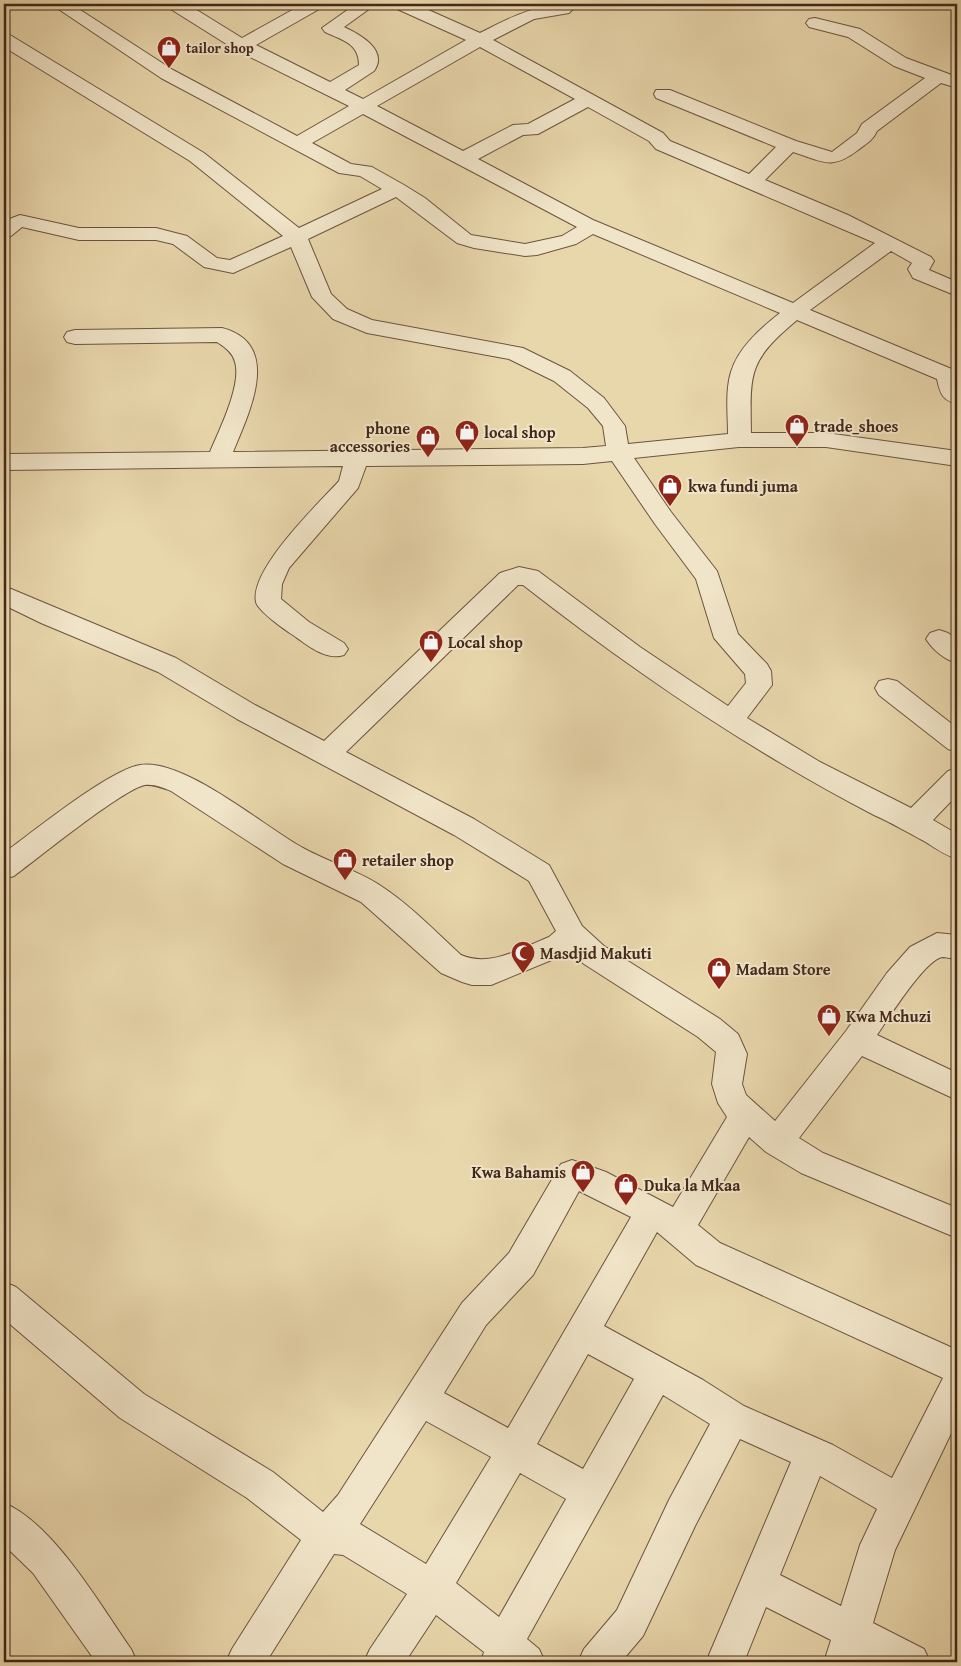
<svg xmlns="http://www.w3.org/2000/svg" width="961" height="1666" font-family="'Gentium Book Plus',serif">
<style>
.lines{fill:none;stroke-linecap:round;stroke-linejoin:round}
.minor-casing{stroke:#6c543f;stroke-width:2}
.minor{fill:#f1e5c9;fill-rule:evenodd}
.labels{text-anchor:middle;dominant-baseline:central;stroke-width:4;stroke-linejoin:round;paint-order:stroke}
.far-poi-label{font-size:14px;font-weight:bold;fill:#43281b;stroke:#f1e5c9;text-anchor:start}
.poi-label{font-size:16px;font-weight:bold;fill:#43281b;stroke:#f1e5c9;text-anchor:start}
</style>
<rect width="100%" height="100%" fill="#e9d7ac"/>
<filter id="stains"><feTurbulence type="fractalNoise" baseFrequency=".004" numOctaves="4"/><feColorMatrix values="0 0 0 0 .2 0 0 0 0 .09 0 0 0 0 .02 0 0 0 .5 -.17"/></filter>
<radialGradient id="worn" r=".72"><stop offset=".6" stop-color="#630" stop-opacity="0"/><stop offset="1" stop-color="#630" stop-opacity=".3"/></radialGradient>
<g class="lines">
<defs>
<path id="minor" d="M51 4H71L173 70 297 136 349 106 236 50 169 8 166 4H187L242 38 303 4H324L321 8 256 45 330 82 359 65C359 43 342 40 325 32L322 28 356 4H376L344 27C359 34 389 50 374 71L345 90 363 99 466 40 395 8 392 4H415L480 33C515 15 536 4 578 4L569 13 534 19 493 40 663 133 670 141 749 174 776 147 656 98 654 94 656 90H670L796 141 832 152 857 133 862 124 925 78 894 66 848 37 809 27 806 23 809 19 815 18 860 29 906 58 957 77V88L941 83 877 131C873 140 866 144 858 150 831 171 822 161 793 152L765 180 848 215 931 257 934 261 929 270 957 282V296L913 278 908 269 912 263 891 251 810 310 954 370 957 376V404C942 400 940 393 937 379L797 320C748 361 750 372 751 433H826L957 451V466L826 447H739L634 458 671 512 717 571 738 634 767 664 771 671 772 685 747 718 820 762 911 808 948 771 957 768V795L933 820 957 834V859C945 855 935 848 924 841 907 832 892 823 874 815 749 750 634 672 523 585H518L346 752 474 819 549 865 582 926 604 946 720 1019 738 1034 747 1054 742 1084 746 1095 775 1121 846 1031 887 973 910 947 937 933 957 935V959C953 959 946 957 942 957 924 961 888 1019 877 1035L957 1073V1100L862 1056 799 1138 823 1153 957 1208V1238L801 1173 766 1152 749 1137 698 1225 720 1243 957 1350V1421L895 1550 873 1623 924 1649 930 1662H873L863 1657 862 1662H824L831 1640 766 1607 744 1662H706L791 1462 740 1439 695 1526 643 1636 621 1662H578L584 1649 617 1610 669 1500 710 1424 663 1395 527 1639 539 1649 545 1662H481L484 1652 436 1615 405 1662H364L370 1649 407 1594 343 1555 334 1554 266 1662H226L232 1649 301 1540 247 1498 120 1418 4 1319V1282L16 1287 144 1394 273 1472 323 1512 338 1495 462 1303 509 1253 561 1164 572 1160 606 1172 673 1207 727 1117 718 1103 712 1084 716 1052 698 1037 584 964 571 952 491 985H472L462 982 441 973 361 902 283 864 171 791C163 788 155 784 145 785 123 789 37 859 14 876L4 879V853C33 832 109 770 140 765 184 758 263 826 303 848 328 862 357 870 381 886 410 905 436 932 461 955 491 968 521 948 549 937L556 931 529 881 454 835 237 719 158 672 41 623 4 605V586L176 658 255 705 324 741 500 573 519 567 538 571 640 647 728 706 746 683 745 674 714 638 696 579 655 524 612 461 583 464 366 466 358 488 289 568 282 584 281 599 309 622 344 643 348 649 344 655C326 661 307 645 293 635 285 630 257 610 256 602 249 570 318 504 339 481L343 466 4 470V454L210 452C219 430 242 385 235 362 233 353 225 347 217 342L75 344 67 342 64 337 67 332 75 330 222 328C284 344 248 415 233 452L583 448 606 446 603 426 588 408 554 381 509 359 367 333 333 319 312 297 291 247 233 273 204 267 173 244 156 240H79L22 227 11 236 4 238V221L20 215 79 228H156L187 236 217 258 230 260 283 236 190 161 4 47V34L10 35 204 153 299 228 382 189 360 176 339 173 161 78ZM480 47 575 99 528 124 513 125 463 151 377 106ZM588 107 649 141 656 149 875 243 793 303 593 220 478 159 523 135 538 134ZM363 114 577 227 562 236 525 244 471 235 425 198 404 185 372 167 351 164 312 143ZM396 197 457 243 474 248 525 256 537 255 576 244 593 234 780 313C761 328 738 348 731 372 725 391 728 414 728 434L628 444 625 426 604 398 570 371 523 348 372 320 347 309 331 294 308 239ZM579 1191 631 1217 508 1428 444 1393 486 1325 533 1275ZM657 1232 696 1265 943 1378 892 1478 833 1445 744 1406 703 1380 604 1326ZM588 1354 634 1379 583 1469 537 1444ZM426 1421 491 1457 426 1564 360 1524ZM520 1473 566 1499 499 1617 456 1583ZM820 1476 877 1509 860 1545 841 1606 780 1575Z
M939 630 948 633 957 640V663C945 660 933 650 926 639L930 633Z
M888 679 897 681 957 728V752L948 749 879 695 875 688 879 681Z
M4 1503C54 1524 100 1605 131 1649L137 1662H96L33 1573 4 1545Z"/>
</defs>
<use href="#minor" class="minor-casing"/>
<use href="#minor" class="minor"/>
</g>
<defs>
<symbol id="shop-pin" viewBox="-11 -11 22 30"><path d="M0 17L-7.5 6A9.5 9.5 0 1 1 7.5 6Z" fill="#8f2418" stroke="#f1e5c9"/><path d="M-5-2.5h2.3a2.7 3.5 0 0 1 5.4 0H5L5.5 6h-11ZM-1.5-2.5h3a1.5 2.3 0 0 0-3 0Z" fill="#fff"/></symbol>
<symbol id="mosque-pin" viewBox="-11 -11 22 30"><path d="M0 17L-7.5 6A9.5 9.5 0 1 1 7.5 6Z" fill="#8f2418" stroke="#f1e5c9"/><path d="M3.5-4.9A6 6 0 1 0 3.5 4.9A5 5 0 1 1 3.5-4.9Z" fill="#fff"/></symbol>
</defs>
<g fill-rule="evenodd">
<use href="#shop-pin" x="155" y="34" width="28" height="38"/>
<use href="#shop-pin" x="783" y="412" width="28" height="38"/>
<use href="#shop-pin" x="453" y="418" width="28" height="38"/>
<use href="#shop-pin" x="414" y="423" width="28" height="38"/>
<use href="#shop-pin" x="656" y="472" width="28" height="38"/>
<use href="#shop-pin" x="417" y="628" width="28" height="38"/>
<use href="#shop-pin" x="331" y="846" width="28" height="38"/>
<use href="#mosque-pin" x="509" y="939" width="28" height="38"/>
<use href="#shop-pin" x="705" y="955" width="28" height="38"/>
<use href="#shop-pin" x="815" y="1002" width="28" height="38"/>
<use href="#shop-pin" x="569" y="1158" width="28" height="38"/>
<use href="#shop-pin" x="612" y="1171" width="28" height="38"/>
</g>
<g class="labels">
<g class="far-poi-label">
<text x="186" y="48">tailor shop</text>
</g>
<g class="poi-label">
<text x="814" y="426">trade_shoes</text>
<text x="410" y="428" text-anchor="end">phone<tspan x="410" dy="18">accessories</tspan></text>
<text x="484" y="432">local shop</text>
<text x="688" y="486">kwa fundi juma</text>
<text x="448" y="642">Local shop</text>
<text x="362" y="860">retailer shop</text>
<text x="540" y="953">Masdjid Makuti</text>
<text x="736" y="969">Madam Store</text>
<text x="846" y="1016">Kwa Mchuzi</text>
<text x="566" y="1172" text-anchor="end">Kwa Bahamis</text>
<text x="644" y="1185">Duka la Mkaa</text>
</g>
</g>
<rect width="961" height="1666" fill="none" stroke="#e9d7ac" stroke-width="20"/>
<rect x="5" y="5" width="951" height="1656" fill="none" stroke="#43281b" stroke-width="2.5"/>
<rect x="10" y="10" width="941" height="1646" fill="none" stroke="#43281b"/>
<rect width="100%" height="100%" filter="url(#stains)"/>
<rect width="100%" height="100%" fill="url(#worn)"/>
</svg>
